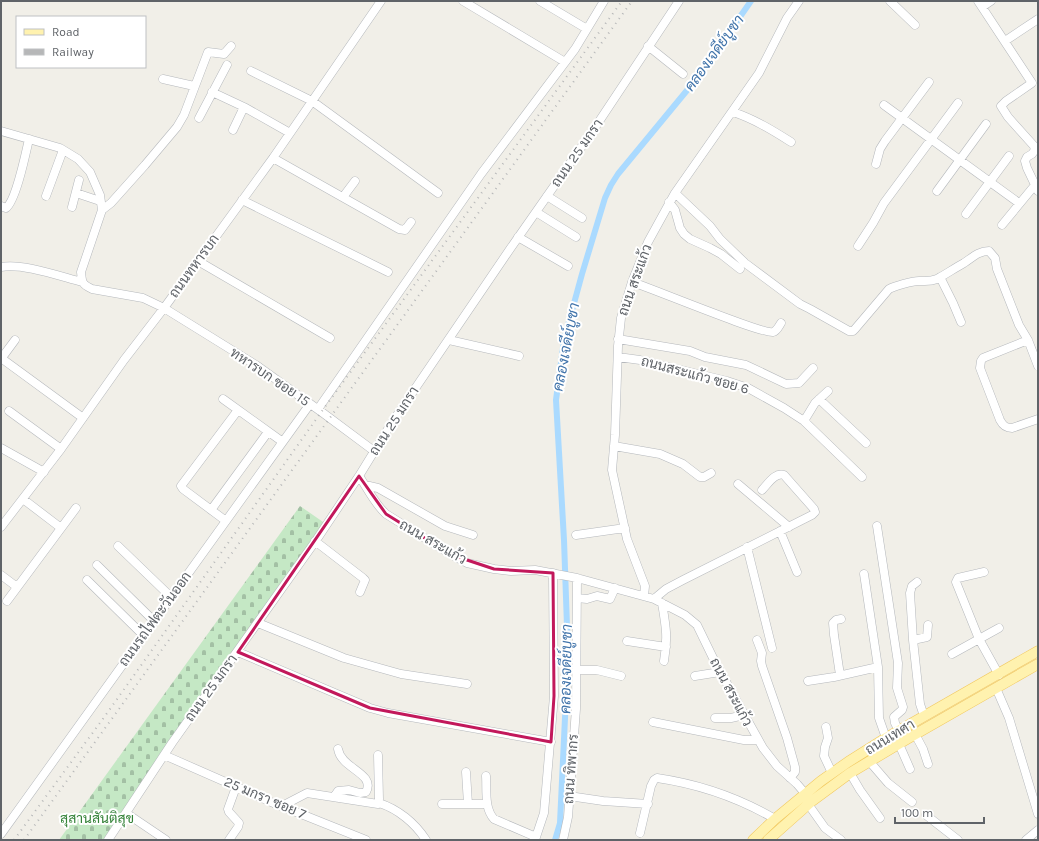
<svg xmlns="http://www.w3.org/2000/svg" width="1039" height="841" font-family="Karla,Sarabun,sans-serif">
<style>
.cemetery{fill:url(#cemetery-stones)}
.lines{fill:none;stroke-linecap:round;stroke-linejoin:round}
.canal{stroke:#aadaff;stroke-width:6}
.minor-casing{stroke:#b5b8bc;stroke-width:9}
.major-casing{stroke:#f2c960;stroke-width:11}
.minor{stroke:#fff;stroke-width:8}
.major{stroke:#fff2af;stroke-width:10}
.rail{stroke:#b6b7b8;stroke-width:2;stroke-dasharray:1 5;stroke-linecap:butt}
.marked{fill:none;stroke:#c2185b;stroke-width:3;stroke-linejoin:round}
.labels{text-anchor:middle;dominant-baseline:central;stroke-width:4;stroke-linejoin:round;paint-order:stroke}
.street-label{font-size:14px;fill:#5f6368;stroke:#fff}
.park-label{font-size:14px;fill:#348238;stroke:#fff}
.water-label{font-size:15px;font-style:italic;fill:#4174aa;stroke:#fff}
</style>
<defs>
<pattern id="cemetery-stones" width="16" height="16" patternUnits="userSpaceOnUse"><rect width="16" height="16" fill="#c5e8c5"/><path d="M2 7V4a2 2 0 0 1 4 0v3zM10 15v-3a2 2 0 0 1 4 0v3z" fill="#a3c0a4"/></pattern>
</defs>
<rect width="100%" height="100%" fill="#f1efe8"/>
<path class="cemetery" d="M300 506 326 524 103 840H59Z"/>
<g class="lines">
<path class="canal" d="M555 840 560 823 568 655 564 540 556 400 564 340 582 274 605 198 611 185 618 174 698 77 751 1"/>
<defs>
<path id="minor" d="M463 1 565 62
M540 1 587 29
M890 1 915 25
M978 1 1032 83 1006 101 1001 106 1008 117 1034 146 1035 150 1032 154 1027 157 1025 161 1027 168 1038 191
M982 7 991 1
M1005 41 1038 19
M648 46 683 74
M251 71 312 101 438 193
M163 79 194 86
M212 92 244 107 290 133
M884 105 1019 203
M733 112C754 119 772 130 791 142
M199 118 227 65
M233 130 244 107
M1 131 60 148 78 159 90 172 100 195 102 210 81 272C82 283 82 284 92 289L143 298 164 308 256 365 323 413 374 451
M273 158 399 229 405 230 411 222
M876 164 880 149 885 141 929 82
M937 191 986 124
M76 193 100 201
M675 193 710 226 720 239 745 263 800 304 810 309 849 331H853L855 329 889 289C895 286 912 281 919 281 926 281 930 282 937 279 946 274 955 268 964 263 972 258 978 251 989 251L995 258 997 269 1019 325 1028 340 1038 366
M46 196 63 150
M547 196 582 218
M343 197 355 181
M242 200 388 272
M669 202 675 210 680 228 684 234 690 239 710 248 721 254 740 269
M1 206 6 208C16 201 26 152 29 139
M72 207 79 180
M102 210 111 203 145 165 177 127 184 115 208 52 224 54 231 46
M536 212 576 237
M966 214 1009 156
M1002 225 1035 185
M518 237 568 266
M858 246 873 223 884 203 958 103
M198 261 330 338
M1 267C23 263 59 276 82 282
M940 277 953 303 961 322
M632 282C651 288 764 335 773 332 777 331 779 326 781 323
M618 339 690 351 705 357 746 365 786 384 799 383 813 368
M449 340 519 356
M1028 340 983 358 981 361 980 368 1000 420C1003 426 1006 428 1012 428L1038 419
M618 357 640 360 727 381 748 388 784 408 804 421 862 477
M1 358 83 418
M1 359 15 340
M223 399 280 440
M819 399 866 443
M318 409 481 174 575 49 604 1
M9 411 61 449
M804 421 815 403 828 391
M614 446 660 454 683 464 700 477H704L711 473
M1 448 44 472
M359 476C368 489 374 503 386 514L452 555 467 563 494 569 511 571 535 570 577 578 654 599 685 615 697 625 715 662 763 748 777 766 797 784 809 798
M738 484 789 527
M365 485 378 488 445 526 473 535
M23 499 61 528
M211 510 268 432
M226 521 183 489 181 486 238 410
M877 526 898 663 897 688 903 707 902 710 894 717 895 723 899 731
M1 527 61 449 124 360 164 308 273 158 381 1
M780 531 797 572
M576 535 625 528
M315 541 363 578 365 580 360 592
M118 546 171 597
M747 547 772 648
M97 565 154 621
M984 572 958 578 956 582 979 639 999 675
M864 574 878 667 879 718 886 738
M1 575 17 587
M87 580 143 635
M644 596 645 586 627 539 612 470 615 435 618 346 621 318 632 282 648 242 675 193 759 73 787 18 799 1
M577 598 587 599 597 596 610 599 615 588
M654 599 666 589 683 580 812 515 815 512 814 509 784 475C775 472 768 484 762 490
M7 601 76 508
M662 603C666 627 668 637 664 661
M258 623 344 658 401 674 467 684
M757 640 762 653 761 661 762 666 787 738 795 767V772L790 778
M913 640 910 593 912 586 917 582
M627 641 666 647
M238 652 370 708 388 713 551 742
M952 654 999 628
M576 670H597L621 676
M840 675 834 635 833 623 836 620 841 619
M695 676 720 672
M808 681 834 677 878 667
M996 688 1009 718 1038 814
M924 716 920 704 913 640 927 637 928 625
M715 718H731L744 715
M653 722 744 740H757
M826 727 828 738 825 747 824 756 832 773
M915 734 923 749 928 764
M899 744 910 769
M164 755 271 802 366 840
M869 761 888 783 912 802
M466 772 468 804
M850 773 860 790 880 818
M486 776C487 791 484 808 494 819L536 837
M569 796 603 801 648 804
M334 797 338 791 349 790 360 793 366 792C376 773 341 769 338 749
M379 803C398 809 415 823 426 840
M442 804H487
M808 804 825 828 841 840
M282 806 307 793 378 804 379 799 378 755
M126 813 166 840
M926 815 958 840
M640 833 651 786 654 780 657 778C698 784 739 798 775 819
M1 834 310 404
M108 840 172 743 317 539 359 476 391 424 510 249 594 129 679 1
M229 840 238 827 239 823 229 812 228 809 236 787
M535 840 544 813 554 696 553 573
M563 840 568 817 576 709 577 578
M1026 840 1038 830"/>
<path id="major" d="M753 840 775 819 821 781 848 762 886 738 1038 651
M768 840 812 801 850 773 907 739 1038 664"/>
</defs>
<use href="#minor" class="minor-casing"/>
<use href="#major" class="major-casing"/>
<use href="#minor" class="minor"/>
<use href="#major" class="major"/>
<path class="rail" d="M14 840 105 716 322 411 622 1
M24 840 632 1"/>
</g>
<path class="marked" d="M359 476 386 514 452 555 494 569 553 573 554 696 551 742 370 708 238 652Z"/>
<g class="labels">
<g class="street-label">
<text transform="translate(577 153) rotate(-55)">ถนน 25 มกรา</text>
<text transform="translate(194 266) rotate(-54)">ถนนทหารบก</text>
<text transform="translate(635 280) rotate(-70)">ถนน สระแก้ว</text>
<text transform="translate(695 375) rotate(15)">ถนนสระแก้ว ซอย 6</text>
<text transform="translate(270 377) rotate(34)">ทหารบก ซอย 15</text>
<text transform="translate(394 421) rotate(-57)">ถนน 25 มกรา</text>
<text transform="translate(433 542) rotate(30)">ถนน สระแก้ว</text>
<text transform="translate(155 619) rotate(-54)">ถนนรถไฟตะวันออก</text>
<text transform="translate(211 688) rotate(-54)">ถนน 25 มกรา</text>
<text transform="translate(731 692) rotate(62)">ถนน สระแก้ว</text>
<text transform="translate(890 737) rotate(-31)">ถนนเทศา</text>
<text transform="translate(571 769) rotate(-86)">ถนน ทิพากร</text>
<text transform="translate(265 798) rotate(23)">25 มกรา ซอย 7</text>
</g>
<g class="park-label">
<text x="97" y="818">สุสานสันติสุข</text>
</g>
<g class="water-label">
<text transform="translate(714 53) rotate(-54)">คลองเจดีย์บูชา</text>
<text transform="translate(566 347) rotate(-79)">คลองเจดีย์บูชา</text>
<text transform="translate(566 669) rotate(-89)">คลองเจดีย์บูชา</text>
</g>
</g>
<rect width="1039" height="841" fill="none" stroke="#5f6368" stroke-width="4"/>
<rect x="16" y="16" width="130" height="52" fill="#ffffff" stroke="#bfc1c3"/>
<rect x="24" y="29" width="20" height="6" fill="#fff2af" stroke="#bfc1c3"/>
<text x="52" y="36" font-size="12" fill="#5f6368">Road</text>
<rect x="24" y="49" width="20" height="6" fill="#b6b7b8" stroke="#bfc1c3"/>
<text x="52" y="56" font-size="12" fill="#5f6368">Railway</text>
<path d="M895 817v6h89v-6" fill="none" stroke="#5f6368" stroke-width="2"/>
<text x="901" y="817" font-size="12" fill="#5f6368" stroke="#ffffff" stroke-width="3" paint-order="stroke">100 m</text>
</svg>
